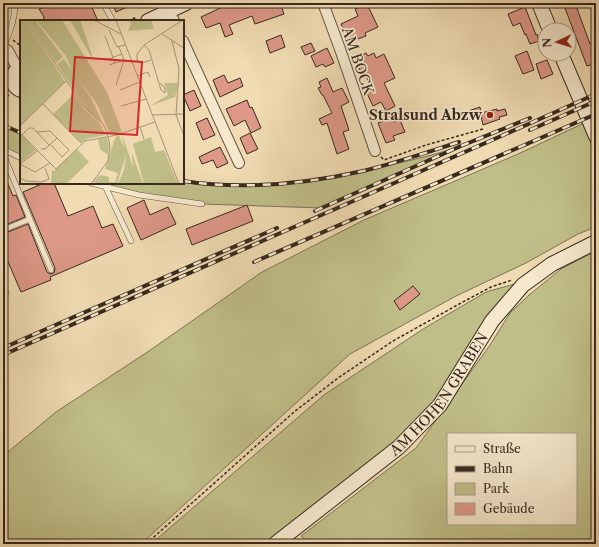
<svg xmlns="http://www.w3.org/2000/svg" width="599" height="547" font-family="'Libre Caslon Text',serif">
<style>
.green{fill:#c0be88;stroke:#7c7453;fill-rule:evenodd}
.building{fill:#dd9887;stroke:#38291e}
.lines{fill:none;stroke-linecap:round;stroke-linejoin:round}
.lane-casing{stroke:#665643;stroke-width:6}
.street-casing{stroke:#665643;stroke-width:12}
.secondary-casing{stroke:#38291e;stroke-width:16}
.path{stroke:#38291e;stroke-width:1.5;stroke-dasharray:3 2;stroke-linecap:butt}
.lane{stroke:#f5e8cd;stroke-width:5}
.street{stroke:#f5e8cd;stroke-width:10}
.secondary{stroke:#f5e8cd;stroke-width:14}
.rail-casing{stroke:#38291e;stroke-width:4}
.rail{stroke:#f5e8cd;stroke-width:2.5;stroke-dasharray:8;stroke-linecap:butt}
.poi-dot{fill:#8f2418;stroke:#f5e8cd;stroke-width:1.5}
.labels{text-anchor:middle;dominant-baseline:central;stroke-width:3.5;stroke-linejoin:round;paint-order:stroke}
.street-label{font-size:14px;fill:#38291e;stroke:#f5e8cd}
.poi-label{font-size:14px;font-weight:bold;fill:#38291e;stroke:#f5e8cd;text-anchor:end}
.inset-road{fill:none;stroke:#a69477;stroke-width:1}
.view{fill:#d62828;fill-opacity:0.15;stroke:#d62828;stroke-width:2}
.inset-edge{fill:none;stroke:#38291e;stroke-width:2}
</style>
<rect width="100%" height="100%" fill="#f0dbb2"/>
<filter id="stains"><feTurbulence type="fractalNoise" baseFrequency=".005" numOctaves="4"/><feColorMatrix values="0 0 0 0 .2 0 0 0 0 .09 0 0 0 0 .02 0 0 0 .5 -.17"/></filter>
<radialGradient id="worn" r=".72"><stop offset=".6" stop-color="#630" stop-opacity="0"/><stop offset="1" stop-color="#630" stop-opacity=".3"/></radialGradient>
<path class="green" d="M584 123 596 157V227L578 234 526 263 456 296 350 354 141 544H3V456L56 412 149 351 262 272 364 220 518 154Z
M3 125 21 133V158L3 149Z
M461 146 322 208 202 204 139 195 91 183H183V181C246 191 308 182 370 169 401 163 431 156 461 146Z
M596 253V544H310L301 536 416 448 490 345 510 313 529 295 561 269 590 254ZM448 434H576V524H448Z
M518 283 431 408 406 433 267 544H151L324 395 423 329 486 292Z"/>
<path class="building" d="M48 3H90L98 21H43L44 17 39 9 44 7Z
M112 3H136L116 12Z
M231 3H280L284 14 255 24 252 16 229 25 233 34 225 37 220 23 206 28 201 17Z
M563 3H575L590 44 596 42V63L587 66Z
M367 4 378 27 365 33 366 36 358 39 357 36 349 40 341 24 358 16 355 9Z
M525 7 536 35 537 34 539 41 530 44 526 34 525 35 520 23 513 26 508 14Z
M281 35 285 47 270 53 266 41Z
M311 43 315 51 305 55 301 47Z
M327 48 334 63 325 67 323 64 316 67 311 56Z
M527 51 534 70 523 74 515 56Z
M366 53 368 56 374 53 376 58 384 54 395 78 384 83 395 106 386 111 381 102 373 106 366 91 372 89 364 72 361 73 355 58Z
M547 60 553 74 541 79 536 64Z
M224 75 228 83 240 78 243 86 220 97 213 80Z
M327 78 333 92 342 88 349 102 341 106 349 130 343 132 349 149 337 154 327 123 322 125 319 119 332 113 323 95H322L318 88 321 87 319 82Z
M194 90 201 106 190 111 183 95Z
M247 100 250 108 252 107 261 128 251 133 245 120 234 126 226 109Z
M480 107 481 113 497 109V111L505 109 507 115 499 117 500 119 483 125 481 116 464 121 462 113Z
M392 115 394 122 400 120 405 132 393 136 395 140 386 143 378 123 386 120 385 118Z
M207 118 215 135 203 140 196 123Z
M250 133 258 149 247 154 240 138Z
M220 147 228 163 217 168 213 160 202 164 199 157Z
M3 172 13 196 16 195 25 217 3 226Z
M44 183H54L68 216 93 206 102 228 113 224 123 246 50 277 51 280 21 292 3 250V234L28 224 47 272 50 274 54 273 55 268 23 192Z
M144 200 150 215 168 207 176 224 141 240 127 208Z
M247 205 253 221 192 245 186 229Z
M413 286 420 294 400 310 394 301Z"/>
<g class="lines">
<defs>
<path id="lane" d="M103 3 113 21
M3 47C10 32 15 20 15 3
M3 149 21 158
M3 154 51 270
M91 183 139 195 202 204
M105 186 131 241
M3 230 30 219
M3 286 6 293"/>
<path id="street" d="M323 3 340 49 375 151
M169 11 174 21
M183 41 239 163
M3 47 8 51 18 69"/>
<g id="secondary">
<path d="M539 3 550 30"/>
<path d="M148 21 186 3"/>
<path d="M561 54 596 136"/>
<path d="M21 69C9 72 10 86 21 90"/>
<path id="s1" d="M275 544 399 447 440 405 492 321 523 285 552 264 596 242"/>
</g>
</defs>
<use href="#lane" class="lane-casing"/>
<use href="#street" class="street-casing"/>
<use href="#secondary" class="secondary-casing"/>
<path class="path" d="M197 7 206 3
M128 21 137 17
M13 40 21 46
M3 97 9 95
M381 157 384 160 426 145 483 129
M146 544 294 412 338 378 393 341 461 303 491 287 512 280"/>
<use href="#lane" class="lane"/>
<use href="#street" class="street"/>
<use href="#secondary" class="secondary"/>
<defs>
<path id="rail" d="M3 125 21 133
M530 130 596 101
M183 181C243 190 305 184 363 171 396 163 428 152 459 142
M315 211 461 146 530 118
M254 262 596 114
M3 348 277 228
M3 355 524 126 596 94"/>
</defs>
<use href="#rail" class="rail-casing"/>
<use href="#rail" class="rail"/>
</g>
<circle class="poi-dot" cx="490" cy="115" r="4"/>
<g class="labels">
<g class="street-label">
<text transform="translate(358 61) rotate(71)">AM BOCK</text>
<text stroke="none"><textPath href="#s1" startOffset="224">AM HOHEN GRABEN</textPath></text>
</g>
<g class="poi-label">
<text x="482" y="115">Stralsund Abzw</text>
</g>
</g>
<g transform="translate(20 20)">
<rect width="164" height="164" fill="#f0dbb2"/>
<path d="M0 0H5L45 62 0 106ZM7 0H15L43 37 36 43ZM16 0H42L87 72 102 112 90 114 76 82 53 53 46 36ZM50 0H60L73 38H72ZM109 0H131L134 9 108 11 111 4ZM44 39 71 78 83 103 68 91 37 44ZM144 63H159L155 77 130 86 148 75ZM54 74 64 89 79 102 86 115 67 119 61 123 33 94ZM0 113 16 130 0 143ZM102 114 113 147 112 133 123 164H98L104 149 106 135 97 164H75V161L71 164 80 155 89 157V162H95L98 153 85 149 95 118 99 115 104 128ZM131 117 135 132 144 130 158 164H124L113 124ZM87 118 89 125 88 135 80 129 78 119ZM57 129 69 142 46 164H31L32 150 34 151Z" fill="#c0be88"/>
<path class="inset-road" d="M6 0 64 87 83 104 87 112 90 126 88 141 71 164M74 0 101 14M96 0 159 164M89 10 97 27 105 25M142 14 164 28M85 16 95 43M152 21 159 49 156 95 164 116M124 25 129 30 141 70 145 73V68L140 63M86 40 102 34M117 41V34L124 25 163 0M117 41 122 43 131 40M89 45 104 40M117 56 128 52 130 57M96 65 104 40 99 27M100 70 120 62M23 84 61 123M101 86 126 79M132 95 164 94M0 106 46 61M120 107 124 119M17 112 30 111 49 130 42 137 31 125M0 113 36 149 65 121 97 115 135 102M2 115 9 108H13L30 126M21 129H25L37 118M0 144 15 152 30 143M0 144 17 131M0 158 6 161 22 162 29 159 25 148"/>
<path class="view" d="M55 37 122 42 117 115 50 111Z"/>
<rect width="164" height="164" class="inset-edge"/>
</g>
<rect width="599" height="547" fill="none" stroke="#f0dbb2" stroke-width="16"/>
<rect x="4" y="4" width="591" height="539" fill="none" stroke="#38291e" stroke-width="2"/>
<rect x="8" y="8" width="583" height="531" fill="none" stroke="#38291e"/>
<rect x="447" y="433" width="130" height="92" fill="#f5e8cd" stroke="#a99c87"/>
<rect x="455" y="446" width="20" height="6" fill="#f5e8cd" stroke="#a99c87"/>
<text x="483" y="453" font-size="12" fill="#38291e">Straße</text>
<rect x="455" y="466" width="20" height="6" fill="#38291e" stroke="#a99c87"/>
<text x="483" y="473" font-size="12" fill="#38291e">Bahn</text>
<rect x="455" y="483" width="20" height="12" fill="#c0be88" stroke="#a99c87"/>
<text x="483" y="493" font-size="12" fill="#38291e">Park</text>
<rect x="455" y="503" width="20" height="12" fill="#dd9887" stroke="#a99c87"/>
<text x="483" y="513" font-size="12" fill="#38291e">Gebäude</text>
<g transform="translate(557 42) rotate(266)"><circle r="19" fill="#f5e8cd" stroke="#a99c87"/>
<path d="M0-3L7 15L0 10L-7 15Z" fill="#8f2418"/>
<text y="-6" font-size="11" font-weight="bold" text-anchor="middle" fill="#38291e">N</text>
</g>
<rect width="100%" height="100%" filter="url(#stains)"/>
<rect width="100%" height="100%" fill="url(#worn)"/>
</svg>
